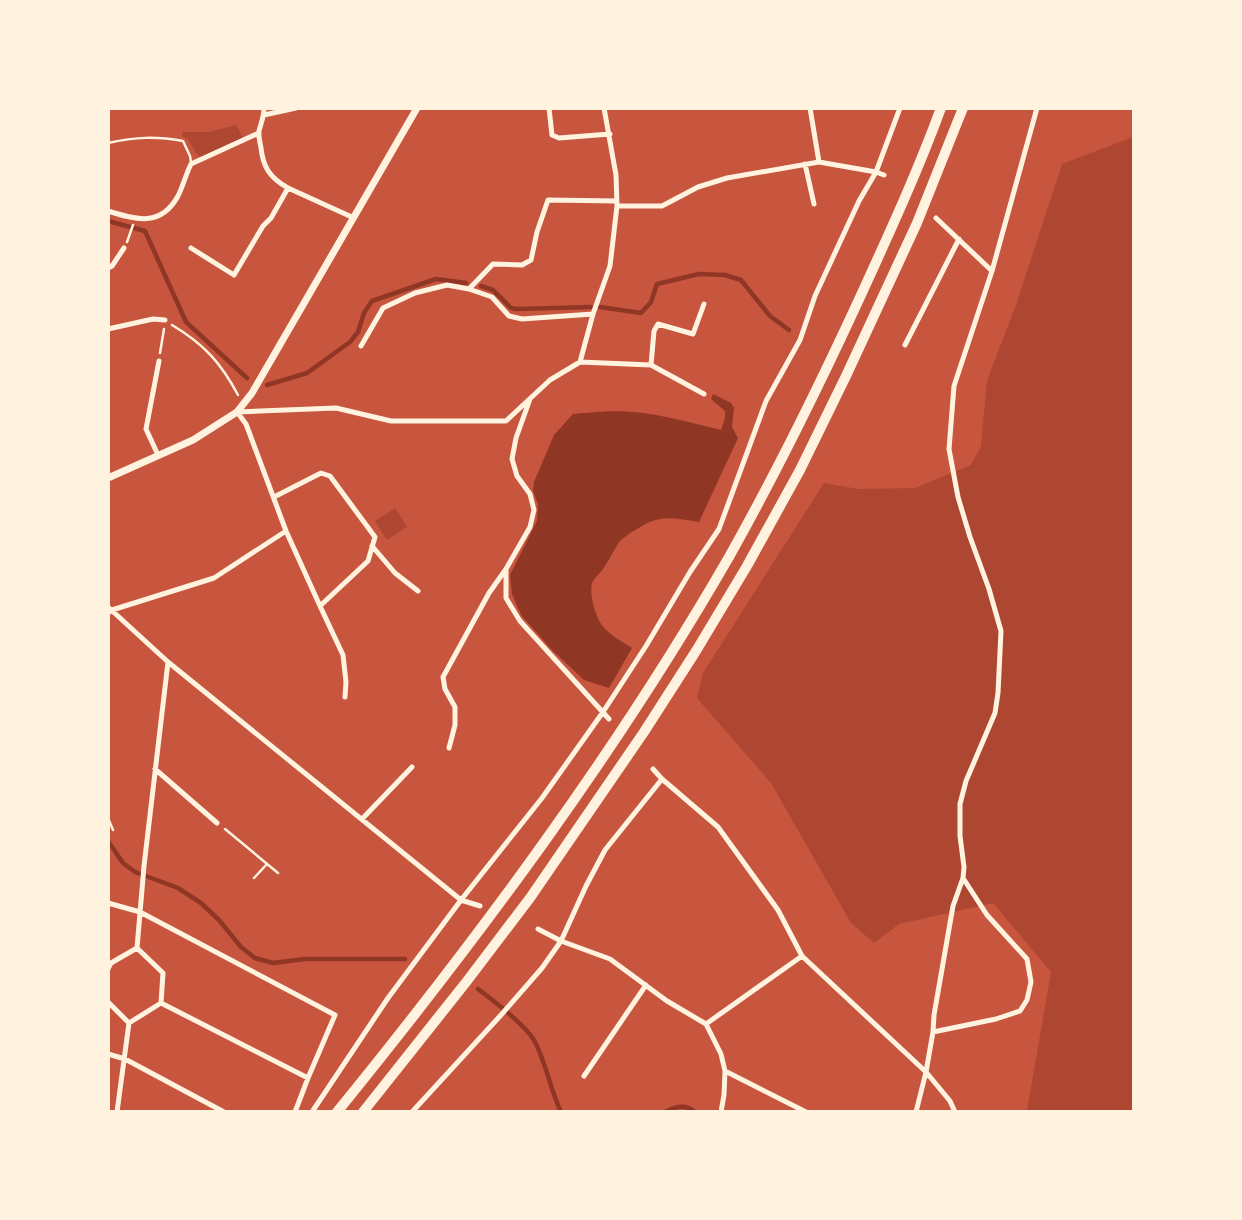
<svg xmlns="http://www.w3.org/2000/svg" width="1242" height="1220" font-family="Figtree,sans-serif">
<style>
.green{fill:#ae4732}
.water{fill:#8f3625}
.lines{fill:none;stroke-linecap:round;stroke-linejoin:round}
.stream{stroke:#8f3625;stroke-width:4.5}
.path{stroke:#fff3e0;stroke-width:2.5}
.service{stroke:#fff3e0;stroke-width:2.5}
.minor{stroke:#fff3e0;stroke-width:5}
.tertiary{stroke:#fff3e0;stroke-width:7}
.motorway{stroke:#fff3e0;stroke-width:10}
</style>
<rect width="100%" height="100%" fill="#c8553d"/>
<path class="green" d="M236 125 243 138 205 157 198 156 188 139 182 137 183 132H209Z
M1133 137V1111H1027L1051 972 993 903 899 924 874 943 851 923 771 783 697 698 703 673 824 483 858 489 915 488 971 465 981 446 987 381 1017 302 1062 164Z
M395 508 407 527 387 540 375 521Z"/>
<path class="water" d="M713 394 731 403 734 408 732 427 738 438 699 522C673 518 660 514 637 529 630 533 624 537 619 542 614 550 610 558 605 566 602 572 595 576 592 583 589 596 596 620 605 629 613 637 623 642 632 648L609 688 584 680 552 650 521 615 512 594 510 575 537 521 538 504 533 491 534 482 554 435 573 414C593 412 614 410 634 412 664 415 692 423 721 430L725 418V411L711 399Z"/>
<g class="lines">
<path class="stream" d="M108 221 145 231 186 322 247 378
M481 286 493 290 511 308 516 309 591 307
M600 307 641 313 651 302 657 284 699 274 725 275 741 280 770 316 789 330
M267 385 307 373 350 342 358 332 364 313 372 301 436 279 466 283
M108 841 123 863 135 872 178 888 201 903 219 920 241 947 255 958 273 963 305 959H405
M478 989C494 1001 524 1024 534 1040 546 1062 550 1089 561 1112
M665 1112C675 1107 685 1103 695 1112"/>
<path class="path" d="M127 242 133 225
M172 325C204 344 221 363 238 395
M160 353 164 329
M108 802V807
M108 818 113 830
M225 829 278 873
M254 878 267 864"/>
<path class="service" d="M108 143C136 137 155 136 183 141L190 156 191 162"/>
<path class="minor" d="M264 108C264 117 261 123 259 131 258 136 260 142 261 148 263 167 270 178 288 188L354 218
M549 108 552 135 559 138 610 134
M810 108 819 162
M264 115 296 108
M805 164 814 204
M617 206H662L698 187 727 178 819 162 876 172 884 175
M108 211C137 220 161 227 178 196 183 186 186 174 191 164L259 133
M936 218 992 271
M191 248 234 275 263 226 271 218 288 188
M108 268 112 266 124 248
M469 289 493 264 522 265 531 260 537 232 548 200 617 201
M108 329 153 319 165 320
M905 345 959 239
M361 346 383 308 415 293 447 285 469 289 492 297 509 316 522 319 593 314
M580 362 651 365 704 394
M651 365 654 331 658 324 693 334 704 304
M530 399 516 438 512 459 517 476 530 494 534 510 530 527 506 569V598L520 621 609 719
M237 412 336 408 391 421H506L550 380 580 362 593 314 610 266 617 206 616 175 604 108
M237 412 246 424 286 531 320 606 368 561 375 537 330 476 321 473 274 497
M158 455 146 429 159 361
M372 546 395 573 418 591
M320 606 343 655 346 682 345 697
M108 607 168 662 461 900 480 906
M108 613 112 610 214 578 286 531
M449 748 455 725V707L445 689 443 677 489 593 506 569
M155 769 217 823
M653 769 662 779 718 827 778 910 802 956 926 1072 950 1101 955 1112
M362 819 412 767
M108 903 140 912 335 1015 308 1078 161 1003
M538 929 561 941 610 959 667 1001 706 1024 721 1054 725 1071 724 1095 721 1112
M137 948 144 866 168 662
M108 969 111 963 137 948 163 973 161 1003
M108 1002 129 1023 161 1003
M706 1024 802 956
M933 1032 934 1015 953 906 963 878 964 867 960 836V804L966 781 995 713 998 693 1001 631 989 589 970 537 958 497 949 449 954 386 992 271 1037 108
M108 1054 125 1059 224 1112
M725 1071 806 1112
M584 1076 646 985
M117 1112 129 1023
M295 1112 308 1078
M312 1112 388 998 461 900 542 798 603 712 646 646 690 572 719 529 766 401 800 340 815 296 859 201 876 172 900 108
M412 1112 501 1015 542 968 561 941 586 886 605 850 662 779
M916 1112 926 1072 933 1032 996 1019 1020 1011 1027 1000 1031 982 1027 959 987 915 963 878"/>
<path class="tertiary" d="M108 478 193 440 237 412 252 393 417 108"/>
<path class="motorway" d="M337 1112C480 936 616 753 729 557 779 468 824 376 867 282 893 225 919 168 941 108
M363 1112 467 981 530 898 644 732 696 651 747 566 800 470 846 376 917 223 963 108"/>
</g>
<rect width="1242" height="1220" fill="none" stroke="#fff3e0" stroke-width="220"/>
</svg>
